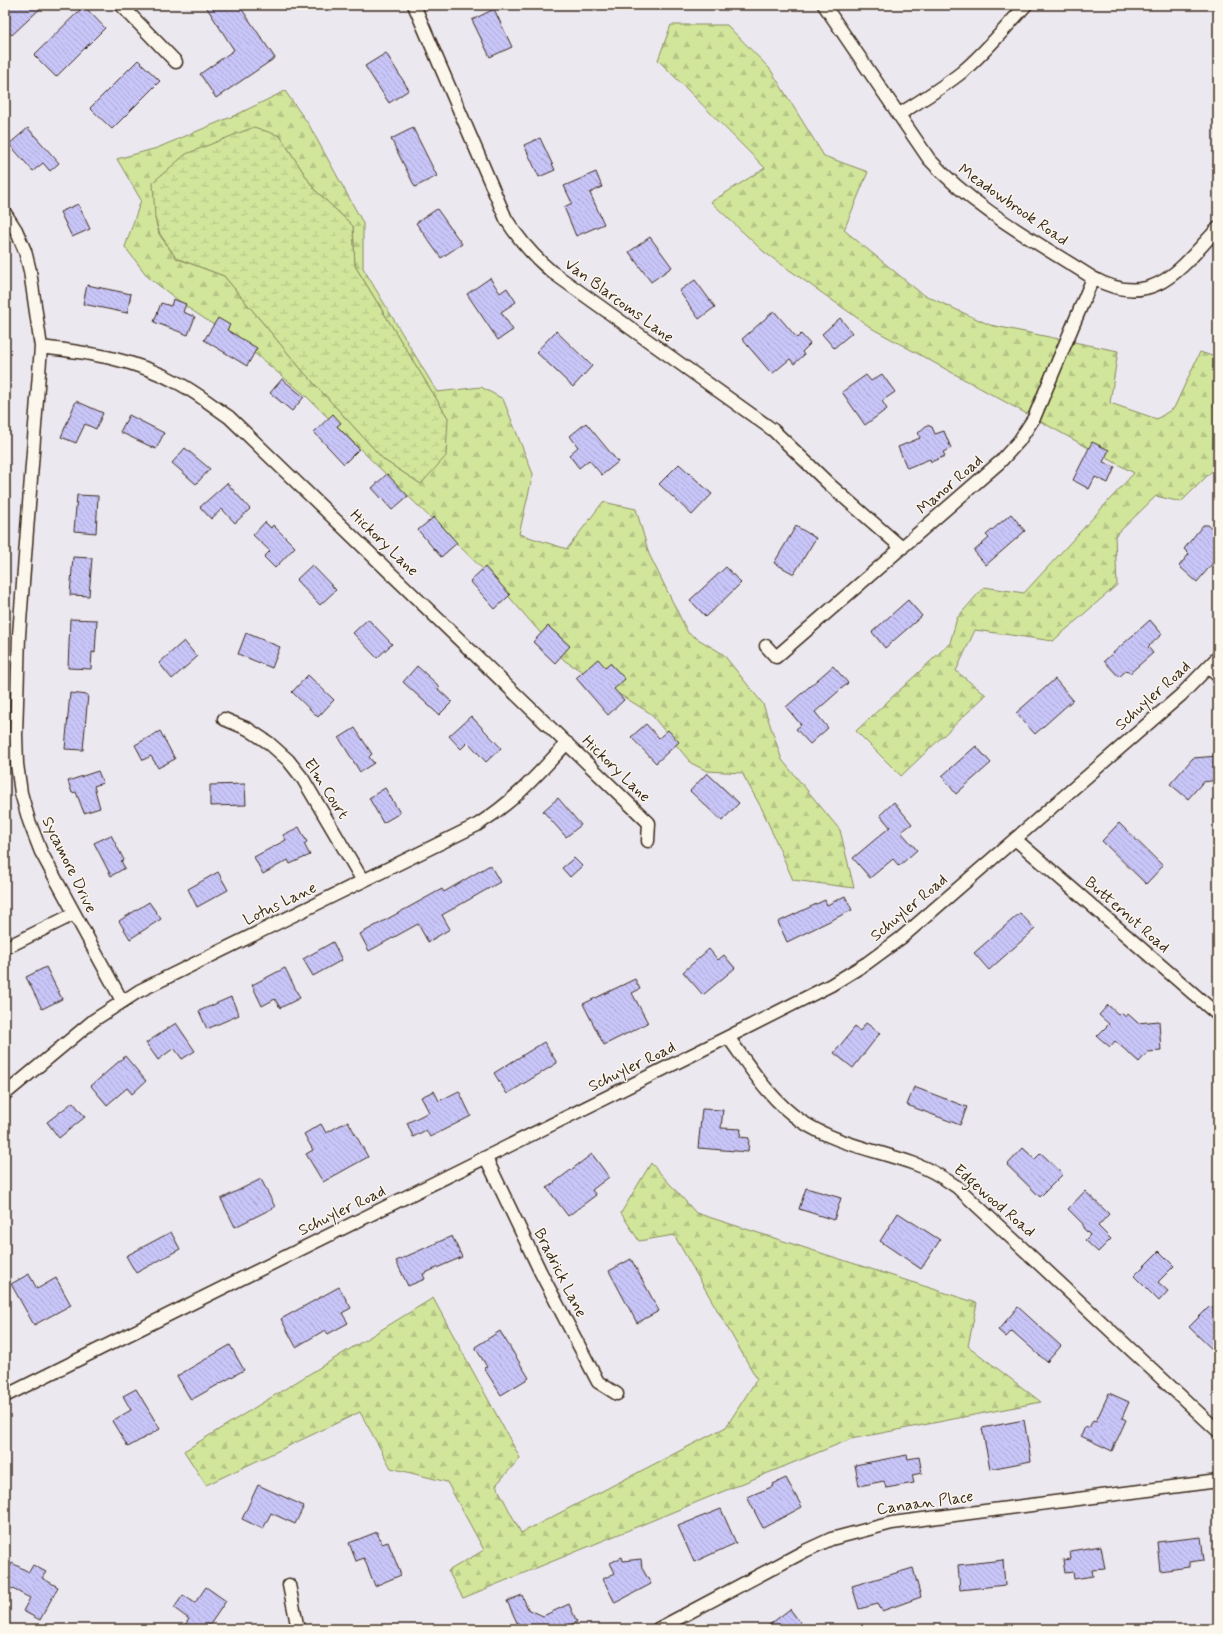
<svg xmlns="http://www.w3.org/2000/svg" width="1223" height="1634" font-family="Mynerve,sans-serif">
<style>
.forest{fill:url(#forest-firs);stroke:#86885c;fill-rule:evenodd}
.wetland{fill:url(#wetland-marsh);stroke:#86885c}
.building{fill:url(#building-back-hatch);stroke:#3b2a1e}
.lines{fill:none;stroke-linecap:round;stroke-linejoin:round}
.street-casing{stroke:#3b2a1e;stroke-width:15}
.street{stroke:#fbf7ec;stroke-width:12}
.labels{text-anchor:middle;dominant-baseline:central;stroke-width:3;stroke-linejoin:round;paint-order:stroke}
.street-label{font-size:16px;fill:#3b2a1e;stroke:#fbf7ec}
</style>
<defs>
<pattern id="forest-firs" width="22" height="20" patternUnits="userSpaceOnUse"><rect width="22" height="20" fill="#d1e69b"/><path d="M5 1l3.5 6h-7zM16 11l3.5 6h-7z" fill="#b4c585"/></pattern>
<pattern id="wetland-marsh" width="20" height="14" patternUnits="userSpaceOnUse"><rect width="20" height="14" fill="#d1e69b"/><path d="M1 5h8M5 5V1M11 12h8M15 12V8" fill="none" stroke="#b4c585"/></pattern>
<pattern id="building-back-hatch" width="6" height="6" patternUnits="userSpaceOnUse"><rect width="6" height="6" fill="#c8c5f8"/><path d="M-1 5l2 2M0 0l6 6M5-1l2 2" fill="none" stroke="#ada9d4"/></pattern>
</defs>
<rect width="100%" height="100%" fill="#ece8f0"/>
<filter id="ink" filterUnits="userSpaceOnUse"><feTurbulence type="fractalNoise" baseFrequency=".025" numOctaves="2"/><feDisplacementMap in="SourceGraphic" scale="8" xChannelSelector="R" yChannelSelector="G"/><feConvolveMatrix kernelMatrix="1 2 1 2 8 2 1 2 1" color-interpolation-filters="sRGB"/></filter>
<g filter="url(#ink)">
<path class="forest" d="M671 25H727L770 69 824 156 868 172 844 230 922 294 990 325 1118 351 1110 403 1157 419 1174 408 1200 352 1218 358V465L1181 502 1156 496 1115 536 1117 585 1053 641 975 630 956 671 986 695 901 776 856 731 950 643 957 618 984 587 1024 593 1134 473 873 329 764 252 711 202 765 168 658 60Z
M285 91 309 125 363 223V268L437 392 481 387 503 399 533 474 519 534 567 549 603 502 636 509 649 554 688 633 723 654 763 704 782 760 840 830 854 888 793 880 762 809 742 773 707 771 691 763 650 713 565 661 497 583 306 396 247 347 187 307 148 277 125 247 141 200 117 159 157 148 238 114ZM280 136 314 189 353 226 355 266 448 418 421 484 384 460 301 369 224 276 176 258 159 234 155 218Z
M651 1163 696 1213 977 1303 968 1346 1041 1402 851 1439 463 1598 448 1571 484 1550 447 1482 391 1468 360 1412 206 1485 184 1451 433 1298 520 1458 496 1485 521 1533 726 1427 757 1379 674 1235 639 1241 621 1213Z"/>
<path class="wetland" d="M254 127 280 136 314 189 353 226 355 266 448 418 446 456 421 484 384 460 301 369 224 276 176 258 160 234 155 218 153 182 186 154Z"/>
<path class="building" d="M5 5H44L12 35 5 28Z
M205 5H239L275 58 216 98 200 74 234 50Z
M84 6 105 28 56 77 34 55Z
M494 9 512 47 490 57 472 20Z
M386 53 409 90 389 103 365 66Z
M138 60 160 81 112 129 90 108Z
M28 128 59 163 50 171 43 163 33 171 9 144Z
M413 128 437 176 415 187 391 139Z
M540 138 555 170 539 177 524 145Z
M596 172 602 187 590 193 604 224 576 236 564 207 572 203 564 186Z
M78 204 90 229 72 237 60 212Z
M437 209 462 244 441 258 416 223Z
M650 237 672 267 651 282 629 252Z
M490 278 500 293 507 288 516 302 501 312 513 330 498 340 467 294Z
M695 280 715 307 699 319 679 291Z
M87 285 131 294 127 313 83 304Z
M173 299 186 304 183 312 195 317 188 335 154 322 161 303 171 306Z
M774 311 797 338 801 334 810 344 802 352 804 355 794 364 790 359 772 374 742 339Z
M218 318 230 325 227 330 257 348 247 366 204 340Z
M840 318 852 333 834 348 822 334Z
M556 331 592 366 573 387 536 352Z
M882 374 895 392 882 401 887 409 865 425 842 392 866 375 871 381Z
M282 379 304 397 292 411 270 393Z
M76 401 103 413 96 429 85 424 76 443 61 437Z
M333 414 341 423 337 426 359 449 344 464 314 432Z
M129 415 164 433 156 449 120 432Z
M586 423 618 462 602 475 589 460 579 468 569 455 578 447 570 436Z
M927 425 932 427 935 434 944 431 951 448 943 452 945 456 931 462 930 459 907 468 898 447 920 438 918 433Z
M1092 442 1109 450 1103 462 1115 467 1108 483 1095 477 1089 489 1073 480Z
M185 448 210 469 196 484 172 463Z
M679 464 712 494 692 515 659 484Z
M387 474 408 496 392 510 372 488Z
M227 483 250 509 235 523 222 509 211 519 200 507Z
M77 495 98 496 96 533 74 531Z
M1011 514 1025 531 986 565 974 551 989 538 986 535Z
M434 517 457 543 441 557 418 530Z
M265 522 271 528 273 525 295 547 275 568 264 557 270 551 253 535Z
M1203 525H1208L1218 533V557L1197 582 1179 566 1189 554 1184 549Z
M796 526 816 538 794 574 774 563Z
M73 557 92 558 89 596 70 595Z
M312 565 336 590 320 605 296 580Z
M485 567 510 595 495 609 470 581Z
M726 567 741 583 706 617 690 600Z
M908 600 922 616 885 648 872 632Z
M70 619 97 620 95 653 92 652 91 669 68 668Z
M368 619 392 644 377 658 353 633Z
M1150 620 1162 634 1148 647 1153 653 1130 673 1127 670 1119 677 1104 661Z
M548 626 570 646 555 663 533 642Z
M246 633 280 647 272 668 238 654Z
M184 641 197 657 172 679 159 663Z
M598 659 605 667 610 663 625 679 614 689 624 700 608 715 576 678Z
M417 666 440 687 438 689 452 702 439 715 403 682Z
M833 666 848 683 815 712 828 728 810 744 796 729 801 725 786 707Z
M308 675 334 700 318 717 292 692Z
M1055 679 1073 700 1035 734 1016 713Z
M70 693 88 695 83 750 65 749Z
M471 716 501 748 486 762 468 742 461 749 449 736Z
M646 724 659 738 668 730 679 742 656 763 631 737Z
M355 728 372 754 369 757 374 763 360 772 339 738Z
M160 731 175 759 158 768 151 756 143 760 135 745Z
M976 746 991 763 956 794 942 776Z
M1218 756V780L1203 782 1188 799 1170 784 1193 758Z
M98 771 103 783 94 786 100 808 84 813 76 792 72 793 68 781Z
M707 773 739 803 722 821 690 791Z
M245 784 246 805 210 806V785Z
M385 788 400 813 383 823 369 798Z
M558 798 581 825 566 837 543 811Z
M894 802 912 824 901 832 917 850 899 866 893 859 870 878 853 858 890 827 880 815Z
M1119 823 1163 866 1146 884 1102 841Z
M299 827 307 842 304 844 310 855 290 864 288 860 263 874 254 857 286 840 283 835Z
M111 835 124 860 121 861 125 868 111 876 94 843Z
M574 858 582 866 570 877 562 868Z
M490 865 500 882 442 915 450 929 428 942 418 924 369 951 360 934 442 889 444 892Z
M218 872 228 890 197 907 188 889Z
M845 896 852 910 787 942 778 922 825 900 827 905Z
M149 902 161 919 130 939 119 921Z
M1020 913 1035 929 989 970 974 953Z
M333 942 342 960 313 976 303 959Z
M709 949 718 960 724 955 735 968 703 995 683 972Z
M46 967 62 999 42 1009 26 977Z
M285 968 300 998 280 1008 275 999 262 1006 252 985Z
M635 979 640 989 632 993 648 1023 604 1045 583 1004Z
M231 997 239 1015 207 1029 199 1011Z
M1108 1005 1119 1015 1121 1013 1126 1017 1128 1014 1138 1023 1159 1021 1161 1051 1148 1052 1139 1062 1115 1041 1110 1047 1097 1036 1109 1024 1099 1015Z
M176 1023 195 1051 182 1059 174 1048 158 1060 146 1043Z
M866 1023 880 1033 853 1068 834 1053 855 1027 860 1031Z
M544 1042 557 1063 507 1094 494 1073Z
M125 1056 146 1081 132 1094 127 1088 107 1105 91 1086Z
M914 1087 967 1107 960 1125 907 1105Z
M434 1091 439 1101 459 1091 471 1116 430 1137 426 1130 413 1137 407 1123 429 1112 421 1097Z
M73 1102 85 1117 59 1138 47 1122Z
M702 1109 723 1110 721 1128 741 1129 740 1137 749 1138 748 1152 698 1148Z
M348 1121 368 1157 323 1182 306 1154 313 1150 304 1134 321 1124 326 1133Z
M1023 1148 1035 1159 1041 1153 1063 1174 1040 1197 1007 1165Z
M592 1154 609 1177 592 1190 596 1195 568 1216 547 1188Z
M261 1179 275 1207 235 1227 221 1199Z
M806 1188 841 1198 834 1220 799 1209Z
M1085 1191 1109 1214 1098 1226 1111 1239 1098 1252 1085 1240 1090 1235 1083 1228V1224L1068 1209Z
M898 1213 940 1240 921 1269 880 1241Z
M171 1232 180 1249 136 1273 126 1256Z
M452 1236 462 1257 423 1274 425 1279 408 1286 396 1261Z
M1159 1251 1174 1266 1158 1282 1168 1291 1159 1301 1134 1276Z
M631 1259 659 1311 637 1323 609 1271Z
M29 1274 37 1289 56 1278 71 1305 34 1325 11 1284Z
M339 1287 351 1308 342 1313 348 1323 328 1334 325 1330 296 1347 281 1319Z
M1210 1306 1218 1313V1355L1189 1327Z
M1018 1307 1061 1346 1047 1362 1012 1331 1006 1337 998 1330Z
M500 1331 529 1378 501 1395 484 1368 487 1367 475 1347Z
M230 1345 244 1370 191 1400 177 1376Z
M136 1389 160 1429 128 1447 112 1421 131 1410 123 1396Z
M1109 1393 1129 1402 1122 1418 1126 1420 1112 1451 1081 1436 1085 1427 1089 1428 1093 1420 1096 1421Z
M1024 1420 1031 1461 990 1469 982 1428Z
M907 1455 908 1459 919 1457 922 1473 912 1475 914 1483 886 1488 884 1481 859 1486 855 1465Z
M786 1478 802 1507 763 1528 747 1497 774 1486 773 1484Z
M258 1485 304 1506 295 1524 271 1513 263 1529 242 1519Z
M721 1509 736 1543 694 1562 678 1526Z
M377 1532 382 1544 388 1542 401 1575 375 1586 364 1558 356 1561 349 1543Z
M1201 1537 1204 1560 1189 1562V1567L1160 1571 1157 1542Z
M1101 1546 1105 1569 1092 1570 1093 1576 1074 1579 1073 1572 1065 1573 1063 1560 1071 1559 1070 1551Z
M622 1557 623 1561 641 1559 642 1568 651 1584 615 1603 603 1579 615 1573 610 1563Z
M1003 1560 1005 1585 960 1590 958 1565Z
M12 1563 29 1572 33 1565 46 1572 42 1578 58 1587 40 1620 23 1611 30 1598 5 1585V1576Z
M913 1568 921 1597 882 1611 878 1604 859 1609 852 1586Z
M206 1587 226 1601 207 1629H182L189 1619 174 1608 183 1595 195 1603Z
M522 1595 528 1609 543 1616 569 1604 577 1622 562 1629H520L507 1601Z
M790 1609 805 1629H764Z"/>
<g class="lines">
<defs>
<path id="street" d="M121 5 176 62
M414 5 506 219C519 240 533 256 552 272L773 430 830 485 902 548
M824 5 929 159C974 209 1037 242 1093 278 1153 311 1181 268 1218 228
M898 115C920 101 942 88 962 72 986 52 1005 28 1026 5
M5 213 16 230 25 251 30 271 41 347 19 635 16 735 17 764 21 793 29 821 41 852 122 1001
M41 347C91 353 135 359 180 384 197 393 213 406 229 417L649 823 648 841
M766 646 776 657 1000 462 1019 441 1034 418 1093 278
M1209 668 1218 676
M224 719 248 729 269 743 288 760 303 779 363 881
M1015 839 1218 1015
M5 948 74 914
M728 1037C750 1067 770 1100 801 1121 836 1144 876 1150 915 1164 930 1169 944 1178 957 1187L1218 1431
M5 1094 94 1020 139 991 477 825C515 801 537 775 567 743
M486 1158 541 1273 598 1382 617 1394
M5 1396 728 1037 831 985 867 963 901 938 1181 695 1218 657
M289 1585 298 1629
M658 1629 805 1551 831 1539 892 1523 1218 1481"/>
</defs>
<use href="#street" class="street-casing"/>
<use href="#street" class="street"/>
</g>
</g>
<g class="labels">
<g class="street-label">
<text transform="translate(1013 205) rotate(35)">Meadowbrook Road</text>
<text transform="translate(619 301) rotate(36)">Van Blarcoms Lane</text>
<text transform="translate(950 485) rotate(-41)">Manor Road</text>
<text transform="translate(384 543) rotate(44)">Hickory Lane</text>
<text transform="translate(1153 696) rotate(-42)">Schuyler Road</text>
<text transform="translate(616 769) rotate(44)">Hickory Lane</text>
<text transform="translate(326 789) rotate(57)">Elm Court</text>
<text transform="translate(69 865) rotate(64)">Sycamore Drive</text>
<text transform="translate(280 904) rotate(-26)">Lotus Lane</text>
<text transform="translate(909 908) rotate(-40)">Schuyler Road</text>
<text transform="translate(1127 915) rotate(41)">Butternut Road</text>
<text transform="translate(632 1067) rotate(-26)">Schuyler Road</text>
<text transform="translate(994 1201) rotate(41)">Edgewood Road</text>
<text transform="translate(342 1211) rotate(-26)">Schuyler Road</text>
<text transform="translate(560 1273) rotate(63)">Bradrick Lane</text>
<text transform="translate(925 1503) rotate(-8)">Canaan Place</text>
</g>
</g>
<rect width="1223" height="1634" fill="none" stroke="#fbf7ec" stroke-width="20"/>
<rect x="10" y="10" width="1203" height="1614" fill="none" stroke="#3b2a1e" stroke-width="1.5" filter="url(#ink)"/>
</svg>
